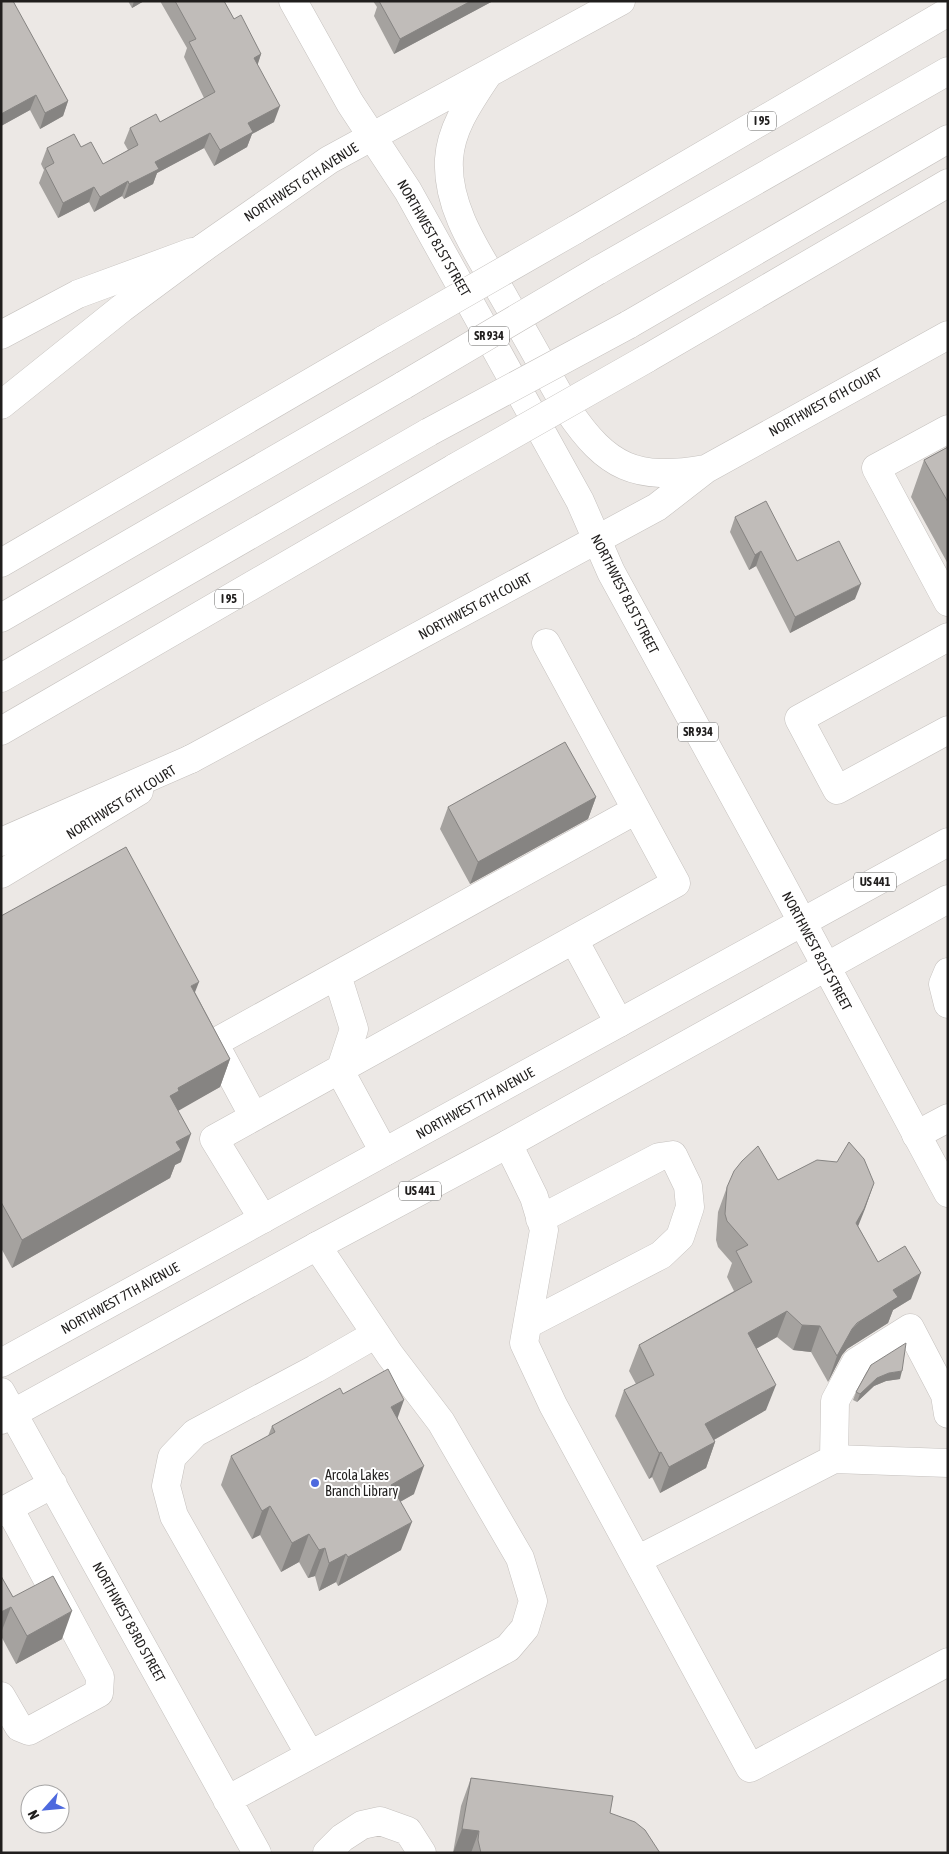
<svg xmlns="http://www.w3.org/2000/svg" width="949" height="1854" font-family="'Asap Condensed',sans-serif">
<style>
.lines{fill:none;stroke-linecap:round;stroke-linejoin:round}
.minor-casing{stroke:#c5c1be;stroke-width:29}
.major-casing{stroke:#c5c1be;stroke-width:29}
.highway-casing{stroke:#c5c1be;stroke-width:29}
.minor{stroke:#fff;stroke-width:28}
.major{stroke:#fff;stroke-width:28}
.highway{stroke:#fff;stroke-width:28}
.highway-bridge-casing{stroke:#c5c1be;stroke-width:29;stroke-linecap:butt}
.highway-bridge{stroke:#fff;stroke-width:28}
.wall{fill:#a5a29f}
.shaded-wall{fill:#868482}
.building{fill:#c0bcb9;stroke:#868482}
.poi-dot{fill:#4d69de;stroke:#fff;stroke-width:2}
.labels{text-anchor:middle;dominant-baseline:central;stroke-width:4;stroke-linejoin:round;paint-order:stroke}
.shield{fill:#fff;stroke:#636261;stroke-width:1}
.shield-label{font-size:12px;font-weight:bold;fill:#201e1d}
.street-label{font-size:14px;fill:#201e1d;stroke:#fff}
.poi-label{font-size:14px;fill:#201e1d;stroke:#fff;text-anchor:start}
</style>
<rect width="100%" height="100%" fill="#ece8e5"/>
<g class="lines">
<defs>
<path id="minor" d="M1 335 78 294 192 252
M948 429 876 468 948 602
M948 637 799 719 837 790 948 730
M1 874 139 791
M574 940 619 1023
M948 972 943 984 948 1004
M337 975 354 1029 340 1071 384 1152
M254 1117 214 1043 636 810
M916 1135 948 1118
M508 1144 534 1197 544 1230 524 1343 553 1405 637 1560
M263 1219 214 1139 676 883 546 643
M528 1324 661 1255 680 1237 690 1207 688 1186 673 1155 659 1157 540 1219
M1 1392 257 1853
M834 1459 835 1401 856 1362 910 1328 945 1395 948 1414
M948 1463 834 1459 637 1560 750 1768 948 1662
M1 1512 53 1484
M1 1696 19 1727 29 1731 99 1693 100 1677 9 1508
M310 1755 174 1516 166 1486 172 1457 195 1433 315 1369 376 1334
M227 1800 508 1648 525 1628 533 1601 520 1558 441 1422 390 1355 317 1246
M327 1853 342 1838 362 1825 380 1821 408 1831 422 1853"/>
<path id="major" d="M293 1 350 103 408 191 580 501 611 572 778 877 948 1193
M488 74C471 100 451 127 449 159 446 211 482 258 506 301 527 337 547 374 568 410 607 468 636 481 705 469
M203 248 329 160 621 1
M191 759 657 507 706 469 948 335
M1 1363 948 842
M1 1420 317 1246 508 1144 948 899"/>
<path id="highway" d="M575 230 948 12
M597 271 948 71
M628 325 948 139
M646 359 948 183
M1 405 122 308 203 248
M1 563 385 339
M1 618 404 385
M1 678 429 432
M1 731 456 467
M1 842 191 759"/>
</defs>
<use href="#minor" class="minor-casing"/>
<use href="#major" class="major-casing"/>
<use href="#highway" class="highway-casing"/>
<use href="#minor" class="minor"/>
<use href="#major" class="major"/>
<use href="#highway" class="highway"/>
<defs>
<path id="highway-bridge" d="M385 339 575 230
M404 385 597 271
M429 432 628 325
M456 467 646 359"/>
</defs>
<use href="#highway-bridge" class="highway-bridge-casing"/>
<use href="#highway-bridge" class="highway-bridge"/>
</g>
<path class="wall" d="M1 1 68 101 63 116 40 129 30 110 1 126Z
M128 1H144L132 8Z
M160 1H224L234 19 261 54 257 65 274 122 252 134 247 147 214 166 204 148 157 173 153 184 124 199 122 196 94 212 89 202 58 218 39 183 44 170 41 164 47 148 81 147 103 164 128 150 124 143 130 128 160 122 204 98 184 57 187 48Z
M373 1H493L394 54 374 16 377 7Z
M948 447V564L911 497 924 460Z
M735 517 797 561 855 599 790 633 756 566 749 570 730 532Z
M596 797 588 819 470 884 440 829 448 807Z
M1 916 195 992 230 1059 220 1087 178 1110 181 1162 175 1165 170 1178 12 1268 1 1248Z
M778 1180 858 1226 878 1262 911 1299 893 1310 888 1323 847 1349 842 1355 828 1382 811 1352 793 1350 777 1337 756 1349 766 1410 714 1440 715 1442 706 1468 660 1493 652 1477 649 1479 615 1416 624 1390 636 1384 629 1371 639 1345 734 1291 727 1277 732 1263 718 1247 716 1240 718 1212 727 1187Z
M871 1365 900 1379 886 1381 874 1386 857 1402 853 1400 856 1392Z
M343 1394 397 1418 414 1494 400 1502 401 1550 338 1586 336 1582 319 1591 315 1576 308 1578 299 1562 281 1572 260 1535 252 1539 221 1485 231 1456 268 1436 272 1426Z
M1 1576 13 1597 62 1639 16 1664 1 1636Z
M471 1778 610 1813 660 1853H453L461 1806Z"/>
<path class="shaded-wall" d="M134 1H144L132 8Z
M471 1H493L394 54 400 39Z
M261 54 256 70 254 58Z
M36 95 30 110 1 126V114Z
M68 101 63 116 40 129 45 113Z
M280 106 274 122 252 134 247 147 214 166 220 150 248 123Z
M210 133 204 148 157 173 153 184 124 199 129 184 155 162Z
M128 181 122 196 94 212 100 197Z
M94 187 89 202 58 218 63 203Z
M761 551 756 566 749 570 755 555Z
M861 584 855 599 790 633 795 617Z
M596 797 588 819 470 884 478 862Z
M199 982 188 1010 191 986Z
M230 1059 220 1087 171 1115 170 1096 178 1088Z
M191 1134 181 1162 175 1165 170 1178 12 1268 22 1240 176 1142Z
M874 1183 865 1209 855 1234 856 1223Z
M921 1273 911 1299 893 1310 888 1323 847 1349 842 1355 828 1382 837 1356 852 1329 893 1290Z
M787 1311 777 1337 738 1359 748 1333Z
M802 1325 820 1326 811 1352 793 1350Z
M902 1371 900 1379 886 1381 874 1386 857 1402 860 1394 877 1378 889 1373Z
M776 1385 766 1410 696 1450 705 1424Z
M404 1400 394 1428 391 1407Z
M715 1442 706 1468 660 1493 669 1467Z
M661 1452 652 1477 649 1479 659 1453Z
M424 1466 414 1494 380 1513 391 1485Z
M270 1506 260 1535 252 1539 262 1511Z
M412 1522 401 1550 338 1586 348 1557Z
M309 1534 299 1562 281 1572 292 1543Z
M325 1548 315 1576 308 1578 319 1550Z
M346 1554 336 1582 319 1591 329 1563Z
M11 1607 1 1633V1612Z
M72 1611 62 1639 16 1664 27 1636Z
M462 1829 479 1831 471 1853H453Z"/>
<path class="building" d="M1 1H13L68 101 45 113 36 95 1 114Z
M175 1H224L234 19 241 15 261 54 254 58 280 106 248 123 253 132 220 150 210 133 155 162 159 169 129 184 128 181 100 197 94 187 63 203 45 168 54 163 47 148 74 134 81 147 91 142 103 164 138 145 130 128 156 114 160 122 215 92 189 42 196 39Z
M379 1H471L400 39Z
M948 447V502L924 460Z
M766 501 797 561 839 541 861 584 795 617 761 551 755 555 735 517Z
M565 742 596 797 478 862 448 807Z
M126 847 199 982 191 986 230 1059 178 1088 179 1091 170 1096 191 1134 176 1142 181 1150 22 1240 1 1202V916Z
M849 1142 864 1159 874 1183 864 1209 856 1223 878 1262 905 1246 921 1273 893 1290 898 1297 857 1323 852 1329 837 1356 820 1326 802 1325 787 1311 748 1333 776 1385 705 1424 715 1442 669 1467 661 1452 659 1453 624 1390 654 1375 639 1345 752 1282 736 1251 748 1245 727 1221 725 1214 727 1187 734 1171 742 1161 758 1146 778 1180 817 1160 837 1162Z
M906 1343 902 1371 889 1373 877 1378 860 1394 856 1392 871 1365Z
M388 1369 404 1400 391 1407 424 1466 391 1485 412 1522 348 1557 346 1554 329 1563 325 1548 319 1550 309 1534 292 1543 270 1506 262 1511 231 1456 275 1432 272 1426 340 1388 343 1394Z
M1 1576 13 1597 53 1576 72 1611 27 1636 11 1607 1 1612Z
M471 1778 613 1796 610 1813 635 1822 645 1830 660 1853H481L478 1840 479 1831 462 1829Z"/>
<circle class="poi-dot" cx="315" cy="1483" r="5"/>
<g class="labels">
<g class="shield">
<rect x="748" y="111.5" width="28" height="19" rx="4"/>
<rect x="469" y="326.5" width="40" height="19" rx="4"/>
<rect x="215" y="589.5" width="28" height="19" rx="4"/>
<rect x="678" y="722.5" width="40" height="19" rx="4"/>
<rect x="854" y="872.5" width="42" height="19" rx="4"/>
<rect x="399" y="1181.5" width="42" height="19" rx="4"/>
</g>
<g class="shield-label">
<text x="762" y="121">I 95</text>
<text x="489" y="336">SR 934</text>
<text x="229" y="599">I 95</text>
<text x="698" y="732">SR 934</text>
<text x="875" y="882">US 441</text>
<text x="420" y="1191">US 441</text>
</g>
<g class="street-label">
<text transform="translate(301 182) rotate(-33)">NORTHWEST 6TH AVENUE</text>
<text transform="translate(434 238) rotate(60)">NORTHWEST 81ST STREET</text>
<text transform="translate(825 402) rotate(-29)">NORTHWEST 6TH COURT</text>
<text transform="translate(625 594) rotate(63)">NORTHWEST 81ST STREET</text>
<text transform="translate(475 606) rotate(-28)">NORTHWEST 6TH COURT</text>
<text transform="translate(121 802) rotate(-32)">NORTHWEST 6TH COURT</text>
<text transform="translate(817 951) rotate(62)">NORTHWEST 81ST STREET</text>
<text transform="translate(475 1103) rotate(-29)">NORTHWEST 7TH AVENUE</text>
<text transform="translate(120 1298) rotate(-29)">NORTHWEST 7TH AVENUE</text>
<text transform="translate(129 1622) rotate(61)">NORTHWEST 83RD STREET</text>
</g>
<g class="poi-label">
<text x="325" y="1475">Arcola Lakes<tspan x="325" dy="16">Branch Library</tspan></text>
</g>
</g>
<rect width="949" height="1854" fill="none" stroke="#201e1d" stroke-width="5"/>
<g transform="translate(45 1809) rotate(243)"><circle r="24" fill="#ffffff" stroke="#a6a5a5"/>
<path d="M0-4L9 19L0 12L-9 19Z" fill="#4d69de"/>
<text y="-8" font-size="14" font-weight="bold" text-anchor="middle" fill="#201e1d">N</text>
</g>
</svg>
